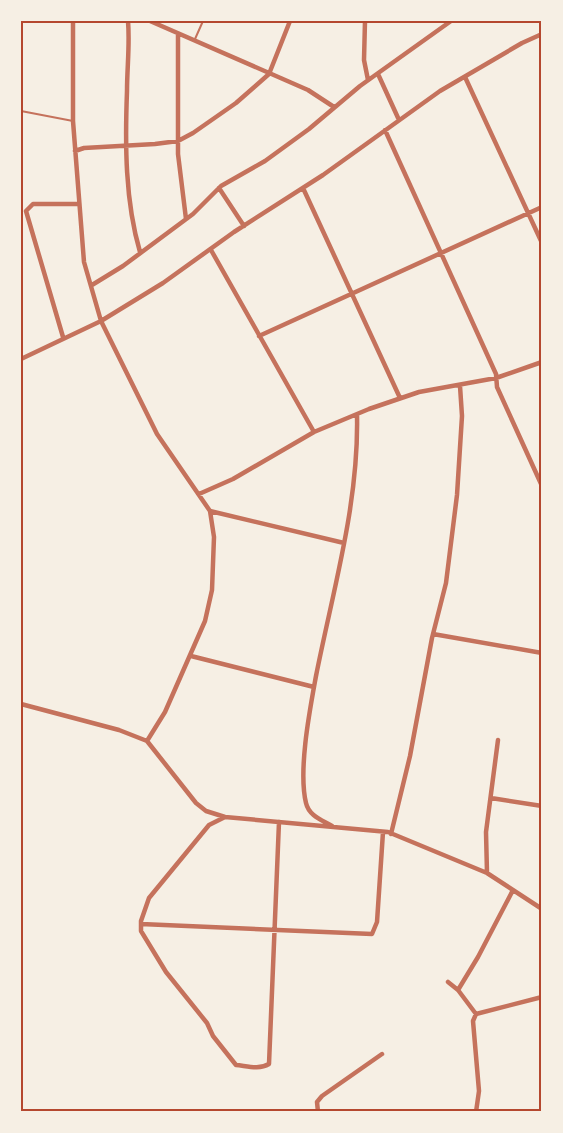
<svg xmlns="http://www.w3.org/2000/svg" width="563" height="1133" font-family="Rubik,sans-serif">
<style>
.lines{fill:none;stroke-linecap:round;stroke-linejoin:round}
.service{stroke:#c5725c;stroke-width:2}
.minor{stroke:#c5725c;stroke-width:4.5}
.neatline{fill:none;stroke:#b5482f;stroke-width:2}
</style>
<rect width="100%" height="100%" fill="#f6efe4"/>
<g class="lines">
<path class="service" d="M195 39 203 21
M21 111 73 121"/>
<path class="minor" d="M73 21V121L84 262 101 321 157 434 210 511 214 537 212 590 205 621 165 712 147 741
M128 21C130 44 127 68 127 91 125 144 125 201 140 252
M150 21 308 90 334 107
M365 21 364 60 368 80
M178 34V154L186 219
M378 74 399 120
M465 77 542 243
M385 130 496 374 497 387 542 486
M75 151 84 148 155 144 178 141 193 133 236 103 269 74 290 21
M219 188 244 226
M303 188 400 398
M211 250 314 432
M92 285 123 266 193 214 221 186 265 161 309 129 360 86 451 21
M259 336 542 207
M63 337 26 211 33 204H78
M21 359 101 321 163 283 234 232 323 175 440 91 522 43 542 34
M199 494 233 479 314 432 369 409 419 392 496 378 542 362
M210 511 344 543
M433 634 542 653
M191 656 314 687
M21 704 119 730 147 741 196 803 206 811 225 817 388 832 487 873 542 909
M491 798 542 806
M225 817 209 825 149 898 141 921V931L166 972 207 1023 213 1036 236 1065C247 1066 259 1070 269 1064L279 822
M332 826C322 820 309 816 306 803 298 770 310 709 316 676 333 590 359 503 357 415
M391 834 410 756 432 638 446 583 457 495 462 416 460 386
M487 873 486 832 498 740
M141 924 372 934 377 922 383 832
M448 982 458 990 476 1014
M458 990 478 957 513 890
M318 1112 317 1102 322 1096 382 1054
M476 1112 479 1091 473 1021 476 1014 542 997"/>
</g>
<rect width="563" height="1133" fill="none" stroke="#f6efe4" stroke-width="45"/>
<rect x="22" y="22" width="518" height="1088" class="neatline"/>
</svg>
